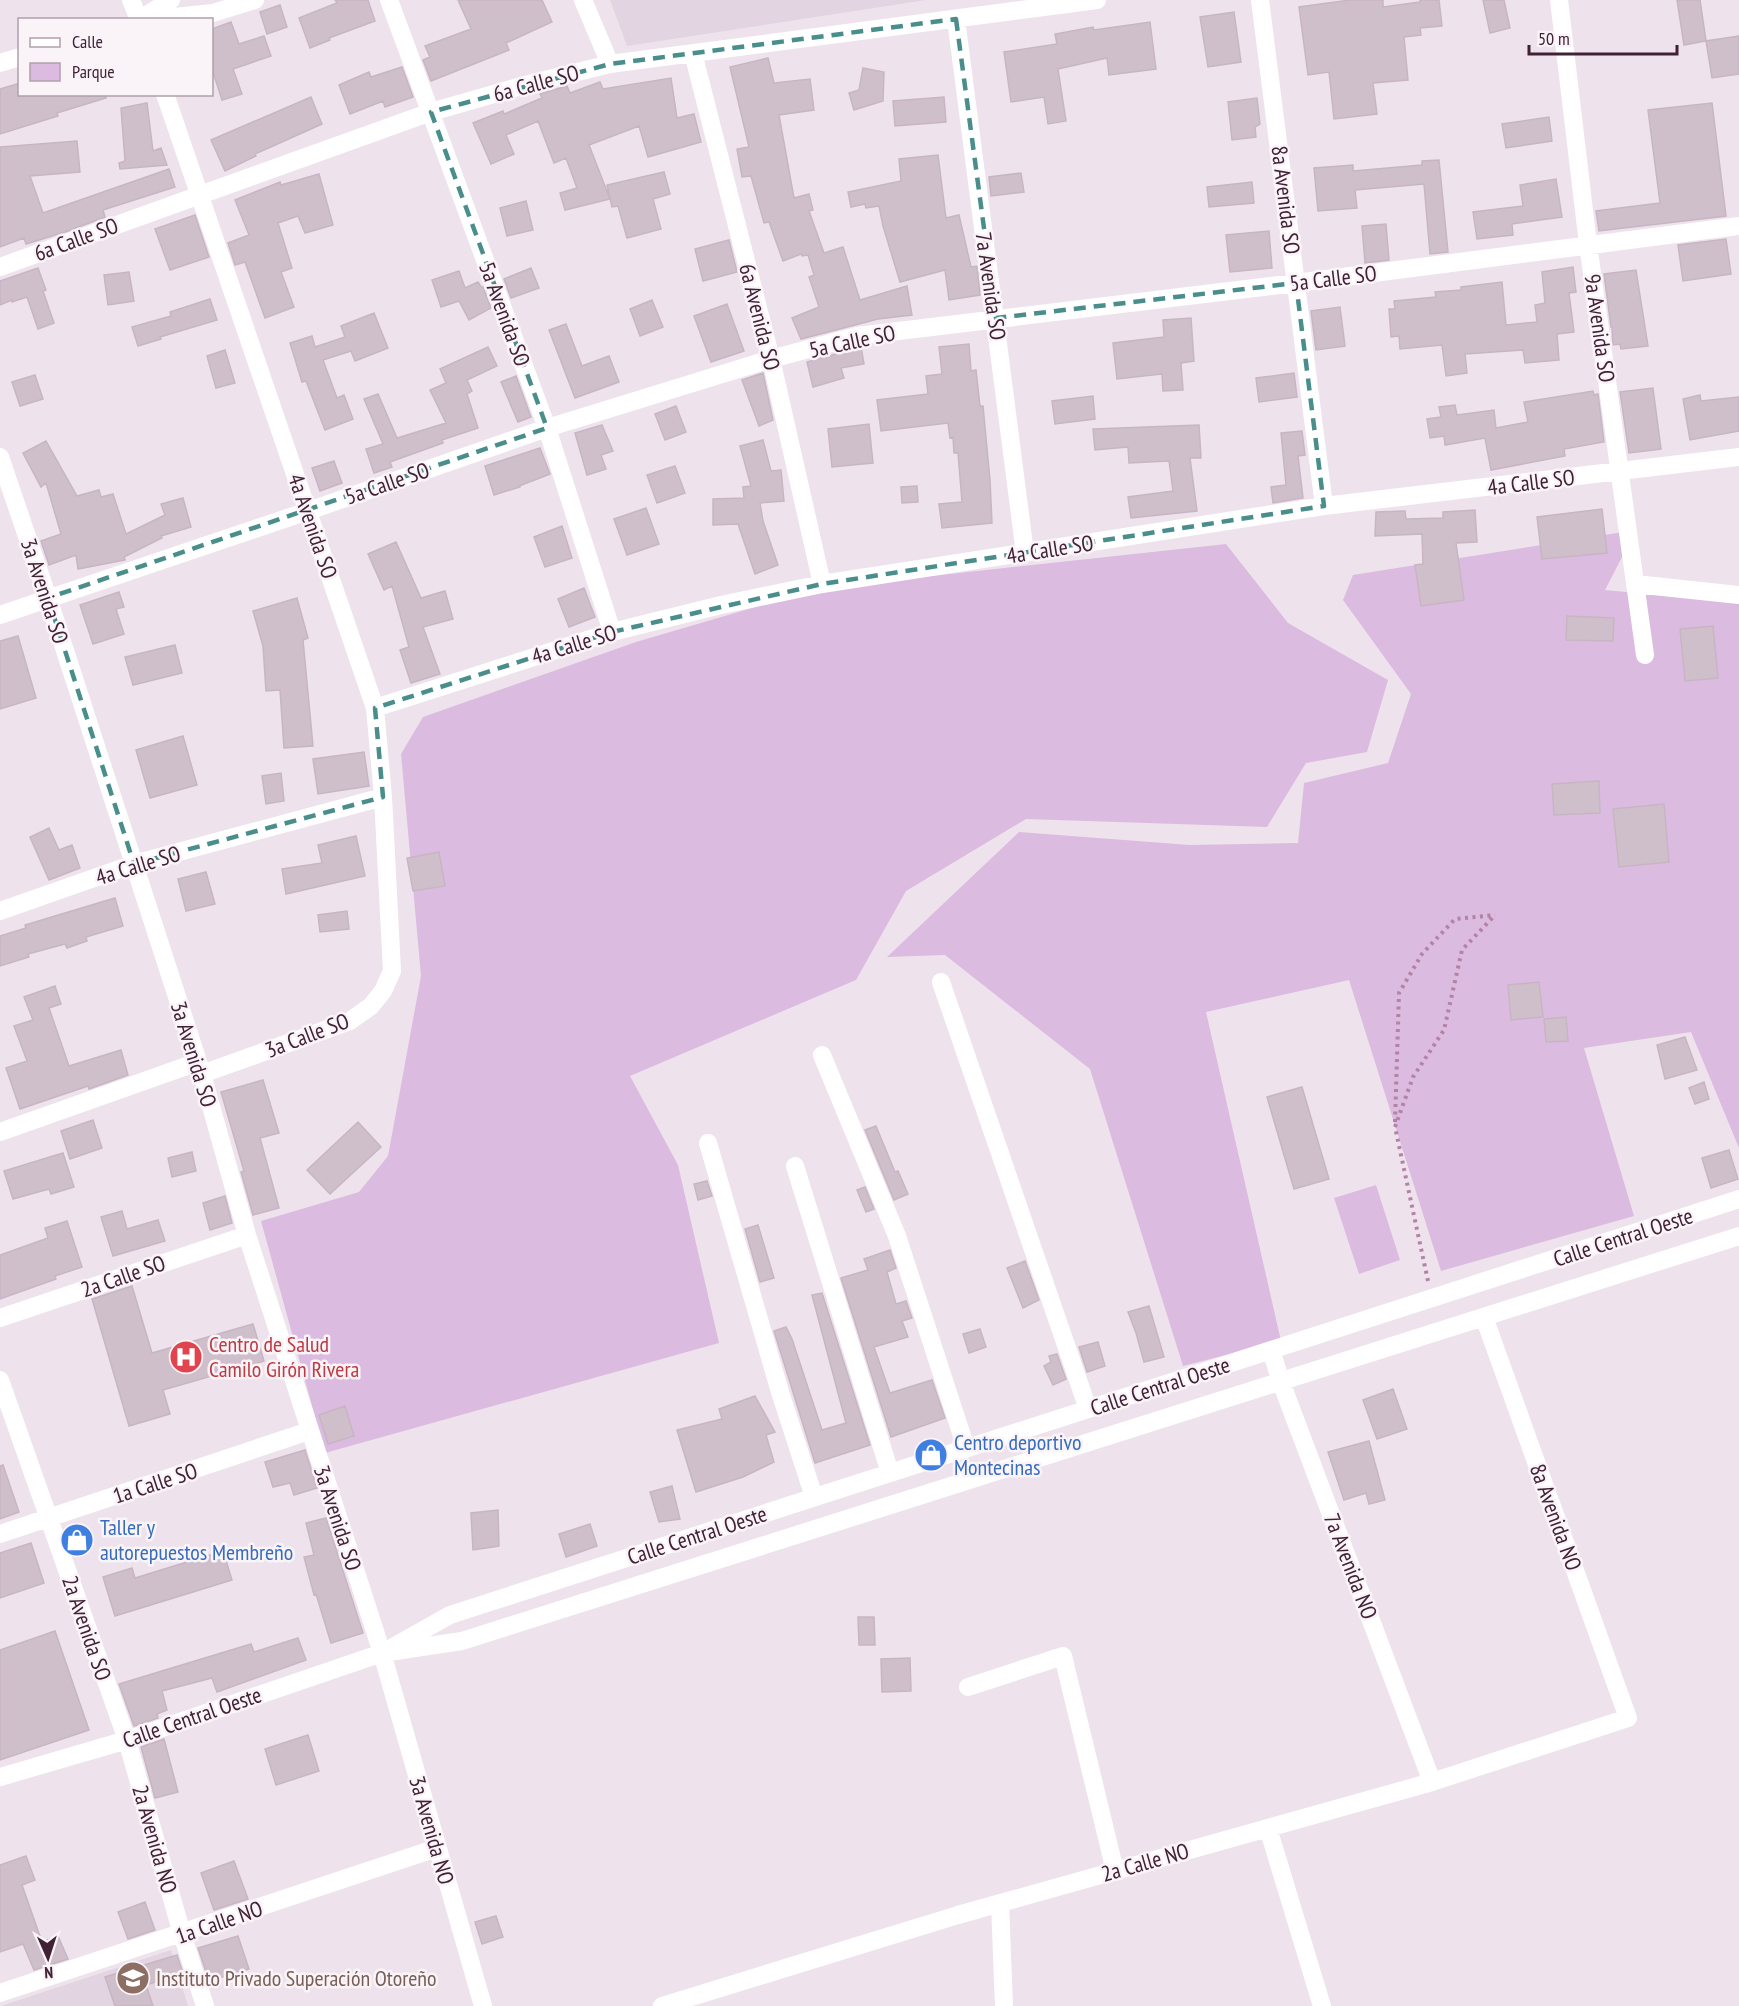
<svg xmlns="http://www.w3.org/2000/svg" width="1739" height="2006" font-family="'PT Sans Narrow',sans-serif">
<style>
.built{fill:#e2d4e0}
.green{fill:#dcbbe0}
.building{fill:#cfbfcb;stroke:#c8b5c4;stroke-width:1.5}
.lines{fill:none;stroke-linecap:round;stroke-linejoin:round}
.path{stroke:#b382a4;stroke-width:4;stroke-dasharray:3 4.5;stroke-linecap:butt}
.minor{stroke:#fff;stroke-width:18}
.marked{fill:none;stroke:#4a8e8c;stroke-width:4.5;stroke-dasharray:12 8;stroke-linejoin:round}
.labels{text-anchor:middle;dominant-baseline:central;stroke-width:5;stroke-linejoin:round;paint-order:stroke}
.street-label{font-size:22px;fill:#402135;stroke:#faf4f9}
.health-label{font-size:22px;fill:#be3a42;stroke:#faf4f9;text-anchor:start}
.shop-label{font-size:22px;fill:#366cbe;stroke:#faf4f9;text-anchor:start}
.education-label{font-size:22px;fill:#785e54;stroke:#faf4f9;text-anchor:start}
</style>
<rect width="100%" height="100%" fill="#eee3ec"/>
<path class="built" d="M610 0H926L627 46Z
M171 1950 188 2006H1Z"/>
<path class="green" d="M1636 530 1605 590 1739 603V1148L1691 1032 1584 1048 1634 1216 1441 1271 1349 980 1206 1012 1281 1341 1183 1366 1090 1069 945 955 887 957 1019 832 1190 845 1298 843 1304 783 1388 763 1411 694 1343 600 1353 575Z
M1226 544 1288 623 1388 680 1367 752 1306 763 1267 827 1026 819 906 891 856 980 630 1076 678 1165 719 1343 325 1453 261 1221 359 1192 388 1156 421 976 401 754 423 717 636 642 847 580 867 583Z
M1376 1185 1400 1260 1359 1274 1334 1198Z"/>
<path class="building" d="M335 0H368L375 21 329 38 330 40 310 48 299 18 337 3Z
M458 0H542L552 22 506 43 509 50 431 81 423 60 430 57 425 46 471 29Z
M1350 0H1383V7L1420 2V0H1439L1442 26 1420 28 1421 35 1404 37 1408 80 1373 83 1377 114 1334 119 1329 72 1308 75 1299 7Z
M1483 0H1504L1510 28 1490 33Z
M1677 0H1700L1706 41 1684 45Z
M280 5 287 27 267 34 260 12Z
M1234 12 1241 62 1208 67 1200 17Z
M231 22 239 44 264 36 271 56 233 69 242 94 222 100 212 69V29Z
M1150 22 1156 69 1109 75 1107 58 1058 69 1066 121 1048 124 1044 97 1011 102 1004 52 1057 44 1055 34 1093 27 1094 30Z
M1739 36V74L1712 78 1706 41Z
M768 58 774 83 810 79 814 110 779 115 794 198 809 194 813 210 809 211 824 253 843 247 860 300 907 286 912 315 878 319 801 339 792 318 819 307 809 277 814 275 808 255 802 256 801 254 783 261 769 222 764 223 751 176 742 177 737 149 749 147 730 67Z
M402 67 413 97 385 107 383 101 350 114 339 85 369 72 371 77Z
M863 68 884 72 883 101 854 110 849 93 859 90Z
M671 78 677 118 694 114 701 142 648 157 639 126 589 145 610 199 565 210 560 193 577 188 566 158 554 163 538 121 506 135 514 154 491 164 473 123 503 111 504 114 542 98 540 94 567 86 570 93 600 82 603 89Z
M20 83V94H105L106 98 57 113 58 116 0 134V89Z
M311 97 322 124 255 154 256 156 225 171 211 140Z
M944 97 946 122 895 126 893 101Z
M1257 98 1260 124 1255 127 1256 137 1232 140 1228 102Z
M147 103 153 151 161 148 167 165 120 169 119 163 125 161 121 108Z
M1712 103 1726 216 1599 231 1596 211 1660 203 1648 110Z
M1549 117 1552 141 1506 148 1502 124Z
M77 141 80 172 30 176 43 213 169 169 175 187 103 210 105 217 68 231 26 244 24 238 0 247V147Z
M938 155 946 218 959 215 971 267 977 266 980 295 949 300 945 270 900 282 883 226 879 206 866 208 865 204 851 207 848 192 901 181 899 159Z
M1439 160 1448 252 1430 254 1424 184 1355 190 1357 208 1318 211 1314 168 1353 165V171L1422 165V161Z
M664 172 670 194 653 199 661 229 627 238 618 206 612 207 607 185Z
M1021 173 1024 192 991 196 989 177Z
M319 174 333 225 305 233 298 216 278 223 292 268 281 272 294 307 265 318 245 262 235 265 228 243 249 235 235 200 280 182 281 185Z
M1556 179 1562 217 1512 224 1513 235 1477 239 1473 212 1523 206 1520 185Z
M1252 182 1254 203 1209 207 1207 187Z
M526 201 533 230 507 236 500 208Z
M195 215 209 257 170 270 155 229Z
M1386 224 1389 260 1365 263 1362 226Z
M1269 231 1272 268 1230 272 1226 235Z
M1726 239 1731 274 1683 281 1678 245Z
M729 240 737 272 703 281 695 249Z
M1573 267 1576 292 1569 293 1574 332 1557 334 1559 360 1525 363 1523 350 1465 354 1467 373 1446 376 1442 345 1400 349 1399 336 1391 337 1389 309H1395L1394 301 1436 297 1435 292 1461 290V287L1502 282 1506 325 1537 322 1535 305 1545 303 1542 272Z
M38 268 46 290 43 291 54 323 38 329 27 297 12 302V300L0 305V281Z
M531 268 539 288 511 298 504 279Z
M1636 270 1648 346 1621 349 1620 344 1613 345 1612 327H1611L1604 274Z
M459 271 465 288 478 282 481 287H483L491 308 469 320 459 301 441 307 432 280Z
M129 272 134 301 108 305 104 275Z
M210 299 217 320 160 337 161 339 138 346 132 327 171 316 170 312Z
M652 300 663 327 640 336 630 309Z
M727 304 744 351 711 362 694 316Z
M1340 307 1345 346 1316 350 1311 311Z
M374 313 388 348 355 361 351 351 323 360 337 398 344 395 353 419 325 430 306 381 302 382 290 343 312 336 315 347 345 337 341 326Z
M1191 318 1194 361 1181 363 1183 390 1163 391 1162 374 1117 379 1113 343 1164 337 1163 320Z
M566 324 582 366 609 356 619 382 575 398 549 330Z
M969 344 971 371 976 370 980 406H983L990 480 992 523 942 528 939 504 962 502 958 453H954L953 437 950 438 948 423 881 431 877 400 928 394 926 376 942 374 939 347Z
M488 347 497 366 467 380 472 391 467 394 478 428 442 440 443 443 390 462 392 467 374 473 366 449 383 444 364 399 378 394 397 438 446 423 430 390 446 383 440 369Z
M861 347 864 364 841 368 844 378 813 387 807 362Z
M225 350 235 383 216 388 207 356Z
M763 373 773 420 759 426 742 380Z
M1294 373 1297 397 1259 402 1256 378Z
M35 375 43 399 20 406 12 382Z
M516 376 531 417 518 422 501 382Z
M1653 388 1661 449 1629 453 1620 392Z
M1593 391 1594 395 1598 394 1604 442 1564 449 1565 456 1491 470 1485 438 1445 445 1444 436 1430 438 1427 419 1441 417 1439 407 1455 405 1457 415 1494 410 1496 428 1528 422 1524 402Z
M1700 395 1701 401 1739 397V431L1690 440 1683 399Z
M1093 396 1095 419 1055 424 1052 401Z
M676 406 686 432 665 440 655 414Z
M869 424 873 463 832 467 828 429Z
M602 425 613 451 601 455 606 469 587 475 575 433Z
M1199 425 1201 458H1190L1197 511 1131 518 1128 497 1173 491 1169 461 1129 463 1128 447 1095 450 1093 429Z
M1302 431 1305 455 1298 456 1303 498 1273 503 1271 487 1286 485 1281 433Z
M763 440 771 471 781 470 784 501 760 503 763 521 778 565 755 574 738 524 713 525V499L744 498 743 487 751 486 740 446Z
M46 441 77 496 99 490 101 497 113 494 126 534 165 515 161 504 183 498 191 527 161 536 162 538 124 557 125 560 78 569 76 555 49 565 41 541 61 534 46 483 41 487 23 453Z
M540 448 550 474 519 486 520 487 494 495 485 466Z
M334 461 342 483 320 491 312 468Z
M675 466 685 493 657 503 647 475Z
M917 486 918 502 902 503 901 487Z
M646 508 659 544 627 555 614 519Z
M1602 509 1607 553 1542 559 1537 517Z
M1475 510 1477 542 1456 543 1464 600 1421 606 1415 565 1423 564 1422 534 1375 536 1376 512 1405 511 1406 519 1443 518V512Z
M562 526 572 558 545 567 534 537Z
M396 542 421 598 445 591 453 619 423 627 440 674 411 683 400 650 409 647 392 586 384 590 368 554Z
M584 588 595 617 569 627 558 599Z
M119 592 124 607 116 609 124 634 93 644 80 605Z
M297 598 308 638 303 640 313 746 284 748 280 690 266 691 263 646 253 611Z
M1567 616 1614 618 1613 641 1566 640Z
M1713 626 1718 678 1685 681 1680 629Z
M18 636 36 698 0 709V641Z
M175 645 182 673 133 685 125 657Z
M183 736 197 785 150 798 136 750Z
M364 752 369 786 318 794 313 759Z
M281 773 284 801 266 804 262 776Z
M1599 781 1600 813 1554 815 1552 784Z
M1664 804 1669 862 1619 867 1613 809Z
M49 828 59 850 72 845 80 868 49 880 30 837Z
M356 836 365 876 286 894 282 869 322 863 318 845Z
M439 852 445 886 413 891 407 858Z
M206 872 215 904 186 911 178 879Z
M115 898 123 926 86 937 87 941 67 948 65 944 28 954 29 957 0 966V936L26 928 25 925Z
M347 911 349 929 320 932 318 915Z
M1539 982 1543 1017 1511 1020 1508 985Z
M55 986 61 1004 49 1008 69 1066 121 1050 128 1075 89 1089 88 1086 20 1109 6 1068 27 1061 14 1026 33 1020 24 997Z
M1566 1017 1568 1041 1546 1042 1544 1019Z
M1685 1037 1697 1070 1665 1079 1657 1045Z
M263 1080 279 1133 260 1138 279 1208 253 1215 241 1172 244 1171 221 1092Z
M1704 1082 1709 1099 1695 1104 1689 1088Z
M1302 1087 1329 1179 1294 1189 1267 1097Z
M93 1120 102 1148 70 1159 61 1131Z
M358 1122 381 1147 330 1194 307 1170Z
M876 1126 895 1172 898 1171 908 1194 894 1200 865 1130Z
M1729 1150 1738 1179 1711 1188 1702 1158Z
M192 1152 196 1171 172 1177 168 1158Z
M63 1153 74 1187 51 1194 49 1189 13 1199 4 1171Z
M707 1181 712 1196 698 1200 694 1184Z
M865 1187 874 1209 866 1212 857 1190Z
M225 1196 232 1223 210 1230 203 1203Z
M122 1211 127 1229 158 1220 165 1241 113 1256 101 1217Z
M67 1221 82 1267 55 1276 56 1279 0 1299V1255L48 1238 45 1228Z
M758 1225 774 1278 760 1282 745 1229Z
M890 1250 896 1268 887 1272 896 1304 906 1301 912 1318 902 1321 908 1337 874 1347 890 1393 932 1380 945 1418 891 1437 841 1278 868 1270 864 1259Z
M1025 1261 1039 1300 1023 1308 1007 1268Z
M132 1286 152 1353 253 1324 264 1361 163 1390 170 1414 129 1426 92 1299Z
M822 1293 870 1445 815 1463 774 1331 786 1327 792 1339 822 1430 846 1423 812 1295Z
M1149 1306 1164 1357 1144 1362 1136 1333 1128 1312Z
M980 1329 986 1347 969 1353 963 1334Z
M1098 1342 1105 1366 1087 1372 1079 1347Z
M1057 1354 1066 1379 1053 1385 1044 1366 1051 1362 1049 1356Z
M1393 1389 1407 1429 1377 1439 1363 1400Z
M755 1396 775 1432 766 1435 774 1462 743 1477 696 1492 677 1430 722 1419 719 1409Z
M345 1406 354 1436 328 1444 319 1415Z
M1369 1441 1385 1500 1369 1504 1366 1493 1344 1500 1328 1452Z
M305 1450 317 1488 294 1495 290 1483 273 1487 265 1462Z
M3 1465 19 1512 0 1519V1466Z
M672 1486 680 1519 659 1522 650 1492Z
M498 1510 499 1546 473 1550 471 1513Z
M326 1518 363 1633 331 1643 316 1594 314 1595 304 1557 314 1555 306 1523Z
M590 1524 597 1546 566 1557 559 1534Z
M31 1543 44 1583 0 1598V1553Z
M223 1551 232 1580 115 1616 103 1577 132 1568 135 1578Z
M858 1617H874L875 1645H859Z
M55 1631 89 1730 0 1760V1650Z
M298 1638 306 1660 217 1692 212 1678 162 1691 167 1710 157 1714 158 1718 134 1726 119 1684 251 1644 254 1652Z
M910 1658 911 1691 882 1692 881 1659Z
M308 1735 319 1771 276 1785 265 1749Z
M164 1739 178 1792 155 1798 141 1747Z
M26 1856 35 1880 22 1885 42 1942 58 1936 68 1959 34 1970 23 1944 0 1952V1865Z
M234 1861 248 1899 214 1910 201 1873Z
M145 1902 155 1930 128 1939 118 1912Z
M496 1916 503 1937 482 1944 475 1922Z
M238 1936 249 1969 209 1981 198 1948Z
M177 1955 183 1973 146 1985 153 2006H115L105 1977Z"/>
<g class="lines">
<path class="path" d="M1395 1122 1399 993 1422 954 1455 919 1495 915
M1428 1281 1395 1127 1413 1077 1444 1030 1462 950 1495 915"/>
<path class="minor" d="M131 0 139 20
M389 0 547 428 612 632
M583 0 610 64
M1260 0 1324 506
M1559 0 1588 244 1645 655
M142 18 171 0
M956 19 1025 553
M145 20 213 13 255 0
M693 53 771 359 822 584
M0 63 20 57
M165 94 375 708 383 797 392 971 383 991 371 1006 350 1021 202 1074
M0 267 431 112 525 85 610 64 1097 0
M0 457 48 598 202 1074 247 1235 382 1653 483 2006
M1635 584 1739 595
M0 615 308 511 547 428 771 359 857 336 1296 283 1739 226
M375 708 612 632 721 605 822 584 1324 506 1739 457
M0 911 134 864 383 797
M941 982 1088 1409
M822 1055 897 1236 966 1448
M0 1132 198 1062
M708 1143 780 1392 814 1497
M795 1166 890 1473
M0 1318 247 1235
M1271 1350 1281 1382 1432 1782
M0 1380 127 1740 182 1934 205 2006
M0 1534 309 1431
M393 1647 450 1615 1739 1199
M968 1687 1063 1656 1115 1871
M0 1777 127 1740 382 1653 462 1641 1739 1236
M1268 1828 1322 2006
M1000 1903 1004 2006
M0 1993 437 1848
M662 2006 958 1915 1432 1782 1628 1718 1484 1317"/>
</g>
<path class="marked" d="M956 19 996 318 1296 283 1324 506 822 584 612 632 375 708 383 797 134 864 48 598 547 428 431 112 610 64Z"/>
<defs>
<symbol id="hospital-disc" viewBox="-11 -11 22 22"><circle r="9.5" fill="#e0444e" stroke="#faf4f9"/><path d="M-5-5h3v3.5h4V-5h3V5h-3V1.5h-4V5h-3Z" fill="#fff"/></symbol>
<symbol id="shop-disc" viewBox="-11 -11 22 22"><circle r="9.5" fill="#3f7fe0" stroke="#faf4f9"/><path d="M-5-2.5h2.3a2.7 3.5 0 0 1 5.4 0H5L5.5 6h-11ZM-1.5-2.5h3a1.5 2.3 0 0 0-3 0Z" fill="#fff"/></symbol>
<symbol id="school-disc" viewBox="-11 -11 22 22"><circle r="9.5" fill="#8d6e63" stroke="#faf4f9"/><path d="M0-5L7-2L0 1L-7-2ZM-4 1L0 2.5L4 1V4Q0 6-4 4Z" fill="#fff"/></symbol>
</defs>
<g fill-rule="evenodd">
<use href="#hospital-disc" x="167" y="1338" width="38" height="38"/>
<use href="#shop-disc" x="912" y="1436" width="38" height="38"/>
<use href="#shop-disc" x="58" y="1521" width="38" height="38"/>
<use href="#school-disc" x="114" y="1959" width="38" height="38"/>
</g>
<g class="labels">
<g class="street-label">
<text transform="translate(536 83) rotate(-15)">6a Calle SO</text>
<text transform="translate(1286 200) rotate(83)">8a Avenida SO</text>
<text transform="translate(76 239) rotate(-20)">6a Calle SO</text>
<text transform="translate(1333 278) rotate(-7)">5a Calle SO</text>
<text transform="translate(991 286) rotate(82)">7a Avenida SO</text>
<text transform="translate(505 314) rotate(70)">5a Avenida SO</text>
<text transform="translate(760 317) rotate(76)">6a Avenida SO</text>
<text transform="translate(1600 328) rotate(82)">9a Avenida SO</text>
<text transform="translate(852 341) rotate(-12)">5a Calle SO</text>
<text transform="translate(1531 482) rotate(-7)">4a Calle SO</text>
<text transform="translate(387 483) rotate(-19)">5a Calle SO</text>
<text transform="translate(313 526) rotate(71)">4a Avenida SO</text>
<text transform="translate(1050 549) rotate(-9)">4a Calle SO</text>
<text transform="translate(45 591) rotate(72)">3a Avenida SO</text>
<text transform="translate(574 644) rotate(-17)">4a Calle SO</text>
<text transform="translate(138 865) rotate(-17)">4a Calle SO</text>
<text transform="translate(307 1035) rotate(-21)">3a Calle SO</text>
<text transform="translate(194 1054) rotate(73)">3a Avenida SO</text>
<text transform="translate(1623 1237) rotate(-18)">Calle Central Oeste</text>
<text transform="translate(123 1276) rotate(-19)">2a Calle SO</text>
<text transform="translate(1160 1386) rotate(-18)">Calle Central Oeste</text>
<text transform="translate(155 1483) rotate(-18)">1a Calle SO</text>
<text transform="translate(1556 1517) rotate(70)">8a Avenida NO</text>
<text transform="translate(338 1518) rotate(72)">3a Avenida SO</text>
<text transform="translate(697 1535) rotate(-18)">Calle Central Oeste</text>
<text transform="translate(1351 1566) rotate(69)">7a Avenida NO</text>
<text transform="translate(87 1628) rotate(71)">2a Avenida SO</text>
<text transform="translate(192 1717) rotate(-19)">Calle Central Oeste</text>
<text transform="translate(432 1830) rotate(74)">3a Avenida NO</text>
<text transform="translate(155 1839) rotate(74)">2a Avenida NO</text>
<text transform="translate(1145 1862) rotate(-16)">2a Calle NO</text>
<text transform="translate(219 1922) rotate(-19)">1a Calle NO</text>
</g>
<g class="health-label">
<text x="209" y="1344">Centro de Salud<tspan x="209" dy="25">Camilo Girón Rivera</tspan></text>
</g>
<g class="shop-label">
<text x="954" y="1442">Centro deportivo<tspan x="954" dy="25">Montecinas</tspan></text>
<text x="100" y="1527">Taller y<tspan x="100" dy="25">autorepuestos Membreño</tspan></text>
</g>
<g class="education-label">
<text x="156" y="1978">Instituto Privado Superación Otoreño</text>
</g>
</g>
<rect x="18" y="18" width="195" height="78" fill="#faf4f9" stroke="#b0a0ab" stroke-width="1.5"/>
<rect x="30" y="38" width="30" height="9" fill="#ffffff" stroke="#b0a0ab" stroke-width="1.5"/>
<text x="72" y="48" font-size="18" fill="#402135">Calle</text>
<rect x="30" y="63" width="30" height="18" fill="#dcbbe0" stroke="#b0a0ab" stroke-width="1.5"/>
<text x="72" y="78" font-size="18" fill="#402135">Parque</text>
<g transform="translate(48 1958) rotate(177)" stroke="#faf4f9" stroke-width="4.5" paint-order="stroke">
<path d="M0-4.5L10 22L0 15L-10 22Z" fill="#402135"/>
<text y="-9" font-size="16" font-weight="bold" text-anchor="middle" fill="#402135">N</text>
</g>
<path d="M1529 45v9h148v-9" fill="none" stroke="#402135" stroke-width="3"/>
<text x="1538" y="45" font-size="18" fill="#402135" stroke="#faf4f9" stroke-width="4.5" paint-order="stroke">50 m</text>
</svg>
